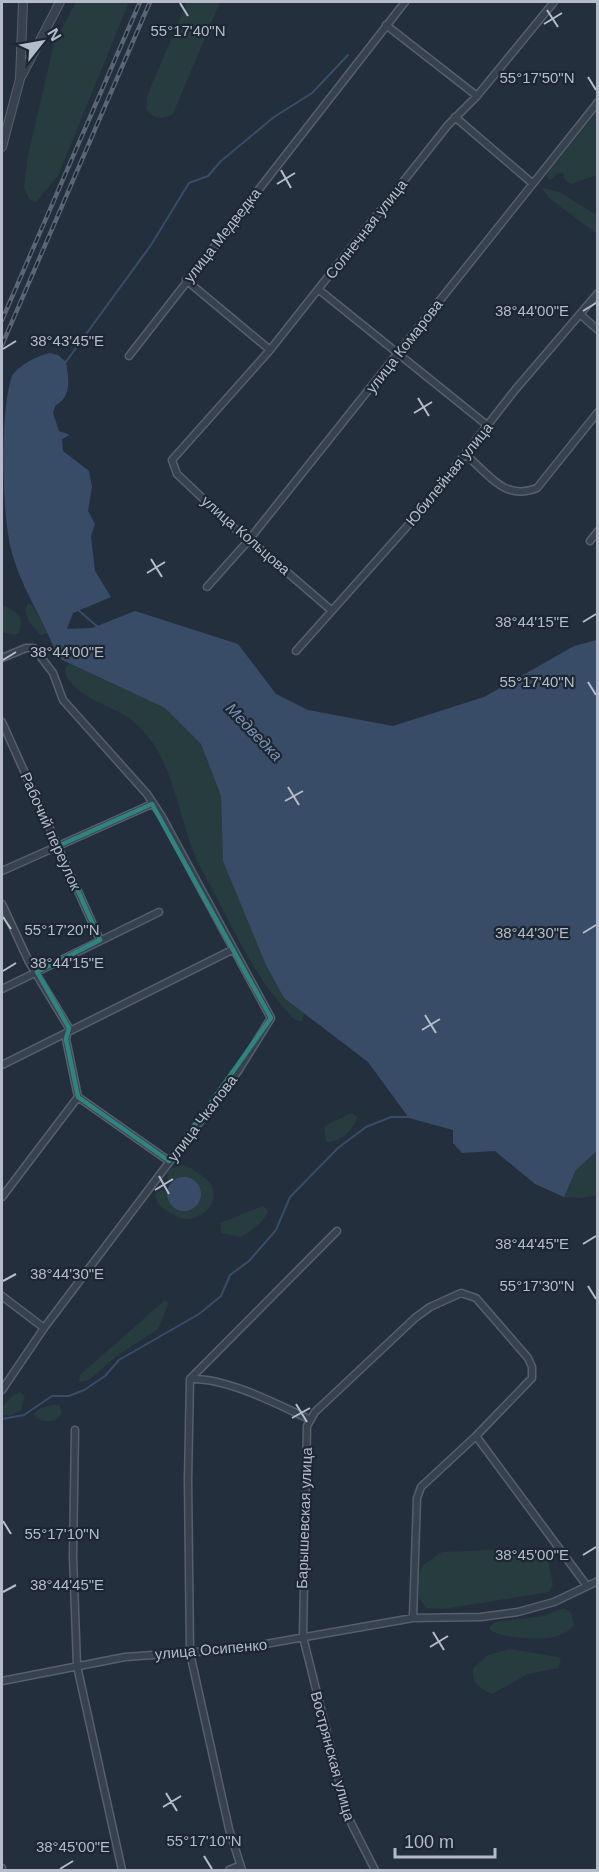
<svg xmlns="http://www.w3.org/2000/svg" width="599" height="1872" font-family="Arial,sans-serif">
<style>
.green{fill:#263c3f}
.water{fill:#394c67}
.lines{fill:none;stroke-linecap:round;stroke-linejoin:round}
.stream{stroke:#394c67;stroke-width:2}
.minor-casing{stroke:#565f6c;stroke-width:9}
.tertiary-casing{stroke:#565f6c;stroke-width:10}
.minor{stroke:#38414e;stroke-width:6}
.tertiary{stroke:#38414e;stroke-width:8}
.rail-casing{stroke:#5a6575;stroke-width:4.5}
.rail{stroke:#1d2633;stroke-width:2;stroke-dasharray:7;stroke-linecap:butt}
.marked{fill:none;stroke:#308480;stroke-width:4.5;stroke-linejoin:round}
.ticks{fill:none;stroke:#b4bcc9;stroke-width:2}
.labels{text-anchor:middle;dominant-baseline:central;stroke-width:4.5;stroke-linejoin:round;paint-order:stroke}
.street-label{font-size:15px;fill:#b4bcc9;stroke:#1d2633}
.water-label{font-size:16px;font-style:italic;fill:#7c92b1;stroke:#1d2633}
.ticks-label{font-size:15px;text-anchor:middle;fill:#b4bcc9;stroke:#1d2633;stroke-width:4.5;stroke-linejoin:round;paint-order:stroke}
</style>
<rect width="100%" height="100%" fill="#242f3e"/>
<path class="green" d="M76 2H129L58 176 36 202 29 199 24 187 27 160 54 43Z
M187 2H220L173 114C161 120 156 119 146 110L147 96Z
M597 112V175L571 184 565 180 563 173H558L551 180 547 178 548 172Z
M542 188 559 192 597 215V234L549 198Z
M2 604C17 614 25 613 19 633L14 635 2 632Z
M28 604 32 605 49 633 40 635 29 622 25 610Z
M70 664 165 708 201 744 221 796 223 861 284 998 304 1013 302 1021 295 1020C262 987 242 947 221 906 212 888 201 871 194 853 179 816 175 775 152 742 144 731 135 721 122 714 105 704 66 692 65 668Z
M351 1113 357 1117C354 1130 340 1143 326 1142L324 1126Z
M597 1151V1195L581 1198 564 1197 576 1170Z
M180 1165C190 1166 197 1172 205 1178 225 1193 208 1219 186 1219 180 1219 174 1215 169 1212 161 1208 156 1203 155 1194L162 1190 167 1192 168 1202 191 1177 170 1182 167 1178 168 1171Z
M263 1206 268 1210C265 1223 252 1230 241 1237L221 1233 220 1223Z
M165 1300 169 1303 158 1329 118 1355 89 1380 79 1382 80 1375Z
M20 1392 25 1396 21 1411 10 1416 2 1415V1407L12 1396Z
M59 1404 62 1414C54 1423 49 1422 37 1419L34 1414 40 1408Z
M536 1548 548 1559 553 1585 549 1592 444 1609 426 1608 419 1598 418 1578 423 1565 442 1552Z
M564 1608 571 1613 574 1625C569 1631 563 1635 554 1637 541 1640 496 1639 489 1628L495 1622 543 1616Z
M509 1649 558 1657 561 1661 558 1668 528 1674 492 1694C479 1688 471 1683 473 1668L488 1655Z"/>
<path class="water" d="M50 353 58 355 66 362C69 380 72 396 55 406L53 413 59 431 70 435 62 439 63 451 89 471 92 487 88 511 95 524 91 536 95 571 111 597 73 613 67 629 92 628 135 611 238 644 276 694 308 710 393 726 484 697 574 646 597 640V1151L576 1170 564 1197 535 1184 495 1151 462 1153 453 1143V1130L409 1118 368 1062 284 998 266 965 223 861 221 796 201 744 165 708 58 658C45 621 22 590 12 553 1 514 0 410 12 376 18 366 38 355 50 353Z
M167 1194a17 17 0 1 1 34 0a17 17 0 1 1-34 0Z"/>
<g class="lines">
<path class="stream" d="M65 363 151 245 189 183 208 176 221 161 274 117 312 93 348 55
M77 609 98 627
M2 1419 24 1415 52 1396H69L84 1390 105 1376 119 1360 199 1314 221 1296 230 1275 249 1261 276 1230 290 1197 338 1148 366 1127 391 1117H410"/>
<defs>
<path id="minor" d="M386 25 477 96
M455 117 532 183
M186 280 270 350
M318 289 488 426
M581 315 598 330
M129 356 405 2
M466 455C490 475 504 501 537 488L598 412
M590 541 598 531
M207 587 248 541 598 102
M331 610 259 548 248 541 177 474 172 460 270 350 448 125 477 96 554 2
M296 651 419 513 515 390 598 293
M2 658 26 648H34L53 673 63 700 147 794 162 817 271 1018 238 1071 44 1328 2 1390
M2 722 100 940
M2 871 152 804
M2 904 29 962 69 1028 66 1039 78 1097
M2 989 159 912
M2 1065 232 950
M78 1097 169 1161
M2 1197 78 1097
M2 1296 44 1328
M190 1379C225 1377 277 1404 309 1419
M75 1430 73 1556 77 1666 122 1870
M476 1436 587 1586
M2 1681 125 1657 237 1649 413 1618 481 1617 518 1612 554 1602 598 1581
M2 1868V1870
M229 1870 239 1866
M242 1870 229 1829 190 1653 188 1480 190 1379 337 1231
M375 1870 348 1817 303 1637 307 1426 315 1412 415 1318 430 1307 461 1293 476 1298 528 1358 532 1367V1378L476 1436 421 1487 417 1498 413 1618"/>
<path id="tertiary" d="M22 75 60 2
M2 147 20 79 23 2"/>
</defs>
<use href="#minor" class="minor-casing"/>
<use href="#tertiary" class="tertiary-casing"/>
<use href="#minor" class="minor"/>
<use href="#tertiary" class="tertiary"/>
<defs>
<path id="rail" d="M2 320 140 2
M2 345 150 2"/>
</defs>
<use href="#rail" class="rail-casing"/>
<use href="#rail" class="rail"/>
</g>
<path class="marked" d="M152 804 271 1018 169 1161 78 1097 66 1039 69 1028 37 972 100 940 58 846Z"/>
<path class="ticks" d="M180 3 188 16M547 10 558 27M544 24 562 13M588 77 596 90M281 170 291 188M277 184 295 173M583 311 596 303M3 349 16 341M418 398 429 416M414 413 432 402M151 559 162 577M147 573 165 562M583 622 596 614M3 660 16 652M588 682 596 695M288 787 299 805M285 801 303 791M3 917 11 929M583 933 596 925M3 971 16 963M425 1015 436 1033M422 1030 440 1019M159 1176 169 1194M155 1190 173 1179M583 1244 596 1236M3 1281 16 1274M588 1286 596 1299M296 1404 307 1422M292 1418 310 1408M3 1521 11 1534M583 1555 596 1547M3 1592 16 1585M433 1632 444 1650M430 1647 448 1636M166 1793 177 1811M163 1807 181 1796M204 1856 212 1869M60 1869 73 1861"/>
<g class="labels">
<g class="street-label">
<text transform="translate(366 229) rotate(-52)">Солнечная улица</text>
<text transform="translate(222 235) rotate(-52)">улица Медведка</text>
<text transform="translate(404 346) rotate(-52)">улица Комарова</text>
<text transform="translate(449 474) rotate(-51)">Юбилейная улица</text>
<text transform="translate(246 535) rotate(41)">улица Кольцова</text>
<text transform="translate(51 831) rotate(66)">Рабочий переулок</text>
<text transform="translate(202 1118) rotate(-53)">улица Чкалова</text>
<text transform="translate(304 1518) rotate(-88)">Барышевская улица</text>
<text transform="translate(211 1649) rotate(-5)">улица Осипенко</text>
<text transform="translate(333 1756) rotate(75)">Вострянская улица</text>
</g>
<g class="water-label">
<text transform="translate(254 732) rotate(46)">Медведка</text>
</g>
</g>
<g class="ticks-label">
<text x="188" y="36">55°17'40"N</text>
<text x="537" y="83">55°17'50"N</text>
<text x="532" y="316">38°44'00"E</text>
<text x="67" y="346">38°43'45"E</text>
<text x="532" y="627">38°44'15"E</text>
<text x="67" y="657">38°44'00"E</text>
<text x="537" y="687">55°17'40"N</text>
<text x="62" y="935">55°17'20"N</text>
<text x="532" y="938">38°44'30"E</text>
<text x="67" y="968">38°44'15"E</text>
<text x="532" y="1249">38°44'45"E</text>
<text x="67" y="1279">38°44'30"E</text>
<text x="537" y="1291">55°17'30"N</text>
<text x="62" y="1539">55°17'10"N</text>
<text x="532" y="1560">38°45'00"E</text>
<text x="67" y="1590">38°44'45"E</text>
<text x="204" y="1846">55°17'10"N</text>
<text x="73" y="1852">38°45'00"E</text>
</g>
<rect width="599" height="1872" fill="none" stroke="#b4bcc9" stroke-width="6"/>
<g transform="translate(42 42) rotate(59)" stroke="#1d2633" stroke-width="4.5" paint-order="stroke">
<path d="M0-4.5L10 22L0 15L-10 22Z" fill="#b4bcc9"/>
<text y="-9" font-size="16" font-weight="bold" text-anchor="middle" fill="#b4bcc9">N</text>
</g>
<path d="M395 1848v9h100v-9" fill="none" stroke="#b4bcc9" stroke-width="3"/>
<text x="404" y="1848" font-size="18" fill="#b4bcc9" stroke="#1d2633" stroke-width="4.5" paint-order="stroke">100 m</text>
</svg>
